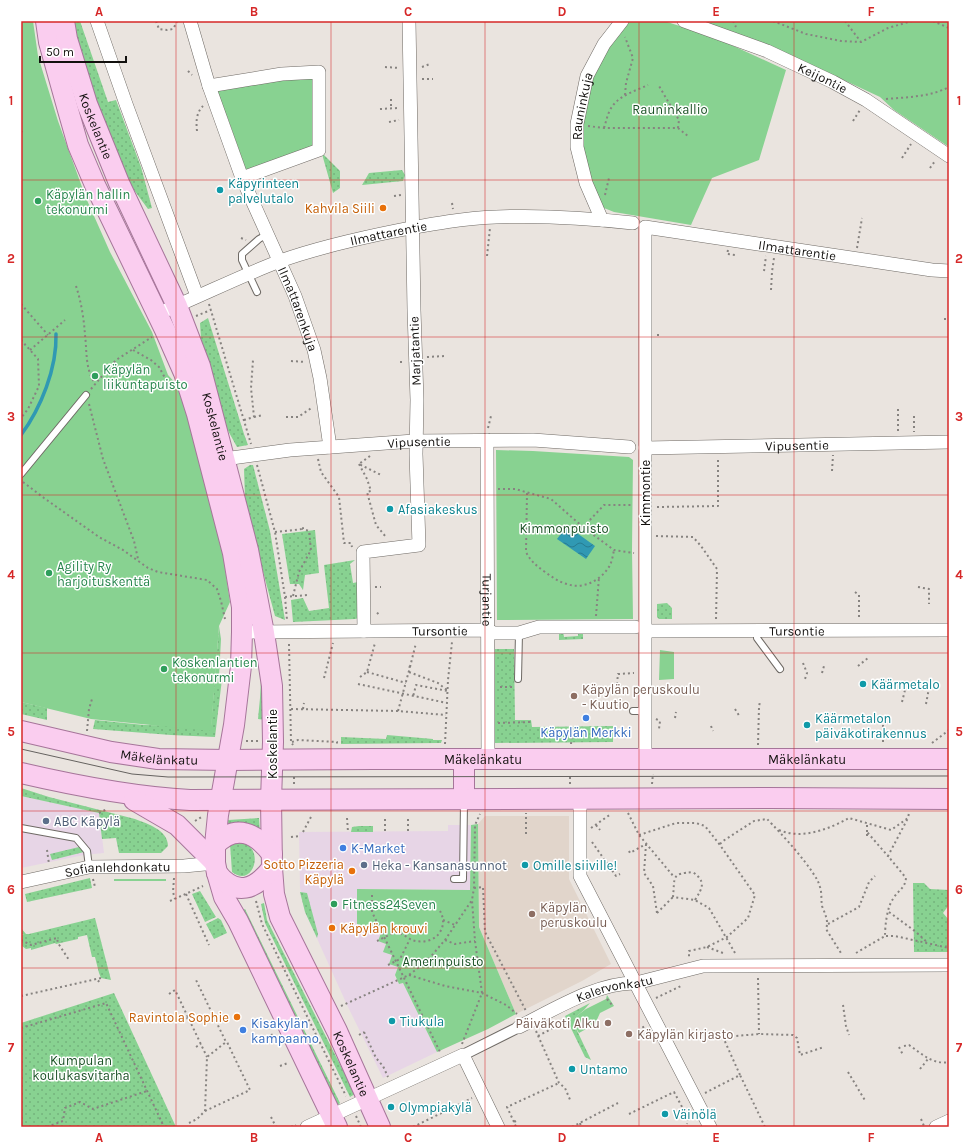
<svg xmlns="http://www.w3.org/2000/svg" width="970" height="1148" font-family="Karla,sans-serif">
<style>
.commercial{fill:#e7d5e6}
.built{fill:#e1d5cb}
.grass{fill:url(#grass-dots)}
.park{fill:#88d291}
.water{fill:url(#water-waves)}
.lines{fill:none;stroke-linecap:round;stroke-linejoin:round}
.stream{stroke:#3099b3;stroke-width:3.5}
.service-casing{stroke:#6f6a65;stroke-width:8}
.pedestrian-casing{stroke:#6f6a65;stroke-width:12}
.minor-casing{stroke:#6f6a65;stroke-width:14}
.primary-casing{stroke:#a6759a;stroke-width:22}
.path{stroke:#878380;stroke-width:2;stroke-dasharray:2 3;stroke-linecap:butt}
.service{stroke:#fff;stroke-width:6}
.pedestrian{stroke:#fff;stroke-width:10}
.minor{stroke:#fff;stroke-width:13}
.primary{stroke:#facdef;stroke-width:20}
.tram{stroke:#65625f;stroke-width:1}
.grid{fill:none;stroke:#d62828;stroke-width:1;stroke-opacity:0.55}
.culture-dot{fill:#0f9aa8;stroke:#fff;stroke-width:1.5}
.leisure-dot{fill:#2e9e5b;stroke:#fff;stroke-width:1.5}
.food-dot{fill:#e8710a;stroke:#fff;stroke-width:1.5}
.education-dot{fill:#8d6e63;stroke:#fff;stroke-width:1.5}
.shop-dot{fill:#3f7fe0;stroke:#fff;stroke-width:1.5}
.service-dot{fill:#5c6f8a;stroke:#fff;stroke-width:1.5}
.labels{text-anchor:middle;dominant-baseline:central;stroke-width:3;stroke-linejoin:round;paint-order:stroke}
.street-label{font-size:13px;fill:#12100e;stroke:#fff}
.park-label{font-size:13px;fill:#1b5326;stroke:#fff}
.culture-label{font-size:13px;fill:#0d838f;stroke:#fff;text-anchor:start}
.leisure-label{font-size:13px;fill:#27864d;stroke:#fff;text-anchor:start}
.food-label{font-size:13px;fill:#c56008;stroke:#fff;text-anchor:end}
.education-label{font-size:13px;fill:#785e54;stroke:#fff;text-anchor:start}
.shop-label{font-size:13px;fill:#366cbe;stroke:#fff;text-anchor:start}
.service-label{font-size:13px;fill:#4e5e75;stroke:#fff;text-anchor:start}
.neatline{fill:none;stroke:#d62828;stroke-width:1.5}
.grid-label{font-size:13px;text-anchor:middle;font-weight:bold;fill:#d62828}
</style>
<defs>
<pattern id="grass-dots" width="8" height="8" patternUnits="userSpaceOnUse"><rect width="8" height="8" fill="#88d291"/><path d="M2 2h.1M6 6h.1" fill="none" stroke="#74b37c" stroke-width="1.8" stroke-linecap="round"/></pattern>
<pattern id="water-waves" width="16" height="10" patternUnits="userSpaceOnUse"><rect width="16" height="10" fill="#3099b3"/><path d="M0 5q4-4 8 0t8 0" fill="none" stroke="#277b90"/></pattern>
</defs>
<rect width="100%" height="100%" fill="#eae4df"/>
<path class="commercial" d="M21 796 99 813 104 853 84 855 21 868Z
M448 825H471L470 890 364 889 381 933 398 967 395 977 399 984 403 983 437 1052 383 1078 348 1007 305 912 300 888 299 832 448 831Z"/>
<path class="built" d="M485 816H569V879L611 964 582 981 516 1014 479 927 478 824Z"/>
<path class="grass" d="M73 21H80L108 102 116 100 141 167 152 208 148 209 131 186 113 145 84 67Z
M322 154H323L340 171V188L333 193Z
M402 170 405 175 403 181 362 185 369 173Z
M208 318 244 434 248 445 237 447 226 427 201 339 200 323Z
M250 465H253L270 531 285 620 275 616 262 568 245 498 244 469Z
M315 530 319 573 305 575 303 590 299 584H290L282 534Z
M355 560 350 564 353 583 358 582 359 618 355 619 293 622 291 600 303 598 309 611 329 608 324 565Z
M667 603 672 608V619H659L657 617V604Z
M219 626 221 639 219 677 222 679 215 737 171 735 93 729 95 720 144 725 211 726Z
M578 630H583V639L559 640V631H563L564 637 578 636Z
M495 649H514L515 720H531L532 727 613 726V742L495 743Z
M261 679 264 680 265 720 258 719 260 698Z
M21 702 47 708V720L21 714Z
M387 735 433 739V740H442L441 743 341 744V737L386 739Z
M21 788 49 797 135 819C148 824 168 830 168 846L161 853H119L116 838 102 839 99 813 21 796Z
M259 818 260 833 228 825V820Z
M359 826H373V832H351L352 827Z
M235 841C239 842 244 842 248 845 263 856 251 887 232 872L230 844Z
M79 847 82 848 84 852 52 860 50 854Z
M90 878 92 888 27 902 25 894Z
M114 879H166V881H114Z
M913 883H924L930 889 949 890V905L943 913 949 920V952H914Z
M200 891 216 917 205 922 192 894Z
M300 892 307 893 318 934 317 938 305 912Z
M264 903 267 920 355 1094 350 1097 265 923 261 904Z
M245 909 340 1103 337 1106 241 911Z
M95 918 111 980 101 978 99 973 95 957H92L87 935 78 937V939L56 944 55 943 31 950V948L26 949 22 946 21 947V935L24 934H21V928L26 934H29Z
M218 918 221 920 227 933 214 939 206 924Z
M114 993 176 1127H21V1023Z
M590 1003 584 1010 572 1020 591 1060 585 1057 565 1016Z"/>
<path class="park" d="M21 21H33L38 56 58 121 86 198 110 252 152 332 168 375 178 386 187 415 222 548 230 602 219 626 211 731 91 719 21 702Z
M628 21H664L714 37 786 70 759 160 712 178 691 225 614 212 604 208 598 202 582 148V120L596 68 610 43Z
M701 21H949V147L894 110 880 97 771 46Z
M316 74 317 147 247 173 228 119 214 88Z
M496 450 533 451 629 457 633 460 632 550 633 619 497 620Z
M660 650 674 652V679L659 680Z
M478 824 479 927 516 1014 488 1029 437 1052 403 983 399 984 395 975 398 967 389 964 392 955 383 952 386 944 378 941 381 933 357 924V889L470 890 471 825Z
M607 995 614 1006 600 1013 595 1024 579 1033 571 1020 586 1009 606 999Z"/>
<path class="water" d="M567 526 595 546 586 559 557 539Z"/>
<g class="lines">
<path class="stream" d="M21 435C41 408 57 368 56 334"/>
<defs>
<path id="service" d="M257 292 242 260V254L259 239 268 234
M21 474 86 395
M757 631V638L780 669
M518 679 519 633
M633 711H645
M21 828 76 838 87 851 89 867
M454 879H463L464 802"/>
<path id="pedestrian" d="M463 1055 519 1027"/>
<g id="minor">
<path d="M97 21 126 104 197 296"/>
<path id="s1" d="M190 21 209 86 242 178 295 296 314 350 320 378 330 447"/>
<path id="s2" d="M684 21 767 51 833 82 866 100 949 156"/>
<path d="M209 86 282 74 319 72V150L242 178"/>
<path id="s3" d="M602 220 586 183 577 147V124L587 76 604 44 622 21"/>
<path id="s4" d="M157 314C199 297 238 277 280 261 319 247 360 238 400 230 432 224 464 218 496 217 542 215 588 218 633 223"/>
<path id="s5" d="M487 440 488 759"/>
<path id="s6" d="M645 448 949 442"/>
<path id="s7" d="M217 460 290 450 414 441 533 440 629 447"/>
<path d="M364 631 363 552 419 545 416 454 417 400 414 310 409 21"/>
<path id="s8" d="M645 631 949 630"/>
<path id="s9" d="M242 632 488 630 494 633H519L539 627H635"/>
<path id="s10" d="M645 760V227L932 270 949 271"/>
<path d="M580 798V876L710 1127"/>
<path id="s11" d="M21 882 89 867 184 866 215 863"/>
<path id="s12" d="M519 1027C553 1010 598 982 636 983L703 966 949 965"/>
<path d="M307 1127 463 1055 498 1127"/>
<path d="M936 1127 949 1121"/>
</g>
<g id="primary">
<path d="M46 21 49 42 68 110 78 145 95 185 165 330 184 373 197 414 233 553 242 607V632L241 666 234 725 218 815 215 845V863L217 873 224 897 238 921 337 1127"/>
<path id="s13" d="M64 21 67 39 87 104 119 183 177 306 200 366 248 550 264 633 272 686 273 742 271 800 272 868 274 894 280 917 337 1031 380 1127"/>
<path id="s14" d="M21 731 111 752 158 759 228 760 373 759H949"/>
<path d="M464 759V799"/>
<path d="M21 773C77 786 133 797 190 800L769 798 949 799"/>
<path d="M134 800 177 825 215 863"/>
<path d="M215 845C236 823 256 833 272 854"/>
<path d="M217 873C236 897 255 890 272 868"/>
</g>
</defs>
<use href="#service" class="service-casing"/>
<use href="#pedestrian" class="pedestrian-casing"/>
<use href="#minor" class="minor-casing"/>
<use href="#primary" class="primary-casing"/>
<path class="path" d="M156 21 159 29 167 30 173 29 177 22
M733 21 736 27
M773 21 806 34 841 41 861 42 888 28 912 21
M845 21 861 42
M933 21 949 28
M385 67 399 68
M422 67 430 64
M188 71 192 75
M422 79H433
M625 95 626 83 633 58 625 37
M391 99V108
M886 99C908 97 930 97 949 87
M380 109 398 108
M853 121 860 110
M389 122 399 120
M588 126 604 128H678L679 120 659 86
M604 128C606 122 607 116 610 110 617 96 635 91 648 85
M678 128 689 137
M21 131 23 133
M197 131C196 122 196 113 203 106
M902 158 911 144
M930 168 935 161
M605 195 609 178
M394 196 401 195
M452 203 453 209
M241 238 246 240
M857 248 862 218
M728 250 727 254 735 255
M487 256 490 228
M764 271 766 256
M76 286C81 301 84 319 85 335 87 350 85 370 95 383
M771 290 772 272 774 258
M21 304 48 335
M209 304 251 444
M196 316 211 310
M944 319H949
M657 335H662
M21 340 38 359 39 386 28 409 21 418
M30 350 65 320
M133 350 151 360 159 367 170 387
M427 357 445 356
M291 361 305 362
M400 362H405
M91 389 116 360 152 337
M89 404 103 459 134 541 138 559
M914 416V432
M254 417 263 415
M286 417H298L313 407
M244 420 254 417 251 388 253 360
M488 428 491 416
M898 431V408
M370 456 359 464 381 475
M318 459 321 472 339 497 344 543H351L352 547
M359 464 367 479 371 491 367 492 376 525 386 537
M257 465 275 532 285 597 287 620
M832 471 833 455
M23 482 44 498 99 537 123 550 148 568 158 572 207 580 217 589 221 601 225 619
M498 489H515L551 499 584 528 614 550 634 553
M527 493 526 552C531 562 537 566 545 572 552 577 559 582 567 584 583 590 602 580 610 565 612 561 613 555 614 550
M657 507 718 506V458
M584 528 587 523 604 505H633
M275 532 303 529
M656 536 693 537 701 546 717 569 716 620
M375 587H381
M918 587 929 589V604
M855 592 859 595V619
M293 596 299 572 311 550 309 531 303 529V525
M285 597 307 595
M377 614 380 611
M596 616 599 577
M289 644 291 742 293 745
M803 663 807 673 805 679
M858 666 868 658
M410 667 416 643
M367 672 406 683
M409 672 438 683 448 691 416 685 413 697
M822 673 824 666
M360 677 367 672 375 643
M324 678 333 643
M358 684 447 703
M617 684 618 674 634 673
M500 687H514
M879 689 886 681
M902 702 905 690
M926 704 929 688
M291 709 398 711 446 715
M303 709 304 703
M735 709 740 717
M398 711 410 667 407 666
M675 718 676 712
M656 719 660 721 659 729H661
M498 723 531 722
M883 725V745
M711 726 713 731
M87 731 89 709 92 699
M246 741H258
M292 742 298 740 337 742V744
M932 743 949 730
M445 744 448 680 452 642
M571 744 573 727
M758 745 759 707 760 701
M294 784V775
M570 784V775
M652 784 653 774
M99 813 107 809
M628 813 639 835 674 877
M347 818 348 832
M385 819V832
M195 821 203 816
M596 825 600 830
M591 828 611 814
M779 830C802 840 829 829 849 818L891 830 908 818 909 813
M408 831V819
M303 832 312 815
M867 832V823
M526 834V813
M639 835 676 823H696L705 826 720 845 755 895 748 918 727 937 707 947 689 951V957
M867 836V832L888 856 887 859
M291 837 300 836
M592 842 616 876 620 874
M646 844 644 873 653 886 657 913
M720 844 723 841 754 821 767 819C779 831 817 872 820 887 822 893 821 900 822 906 825 914 829 921 826 929L841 953
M389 846H390
M47 850 49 864
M629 851 630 853 646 844
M174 878 173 892 175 899
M93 879 95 887
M474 888 483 887 485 932 526 1011
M186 894 209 945
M372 895V912L440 1052
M695 900C703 887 706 882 693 872 671 874 675 876 673 897L695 900 709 908 735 953
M170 901 203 886
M256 901 262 924 346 1096
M889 912 916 932 928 943
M657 913 673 897
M443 920 455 925
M828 924 859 907 869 882 875 876
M886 936H895L949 948
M21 940 31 945 57 938 58 943 69 960
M445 940 455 944 475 941
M377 941C383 938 391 933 397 933 403 933 407 938 412 940 421 943 434 942 440 932 444 926 444 918 440 911
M707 947 723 953
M856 953 885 936C885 926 887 907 893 899 898 890 905 889 906 878L888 856 908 818
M388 965 400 959 410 939
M409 975 445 986 482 993 506 1005 517 1014
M758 978 759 1034
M169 994 175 990 207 1057
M21 996 101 978 98 982
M656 998 683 985
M607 999 613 1006
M843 1005 846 1026 849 1035
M341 1006 409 975 427 961 445 940 472 900
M182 1021 188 1018
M21 1028 106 1003 164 1127
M638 1030 645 1026
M536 1031 559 1083 565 1088 571 1102
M364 1032 376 1058 383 1066 388 1077
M359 1035 364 1032
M538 1036 564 1022
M266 1037 274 1034
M462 1044 482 993 475 941 472 900 474 888 475 825 480 814
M904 1046 909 1045C922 1054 933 1065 949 1062
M196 1047 201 1044
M899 1047 903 1055
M280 1066 288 1063
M920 1069 928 1059
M848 1072 866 1102
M740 1075 723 1037 759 1034 793 1035 797 1038 800 1055 824 1047
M705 1093 740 1075 765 1127
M462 1103 468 1114
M205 1111 250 1090 227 1042
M629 1114 674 1092 688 1118 687 1124
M356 1116 361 1127
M271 1117 276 1127
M921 1119 924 1126
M516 1121 514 1122 516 1127
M514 1122 507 1107 559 1083
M189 1123 197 1119 205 1111 207 1057 226 1042 196 980
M580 1123 581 1127
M47 1127 63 1121 65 1108 80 1102 93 1109 147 1091
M291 1127 296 1125
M413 1127 472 1098
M572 1127 618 1103"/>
<use href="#service" class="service"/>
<use href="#pedestrian" class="pedestrian"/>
<use href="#minor" class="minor"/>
<use href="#primary" class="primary"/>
<path class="tram" d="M21 749 132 774 168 777 949 776"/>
</g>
<path class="grid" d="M176 21V1127M331 21V1127M485 21V1127M639 21V1127M794 21V1127M21 180H949M21 337H949M21 495H949M21 653H949M21 811H949M21 968H949"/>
<g class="culture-dot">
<circle cx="220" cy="190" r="4"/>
<circle cx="390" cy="509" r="4"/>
<circle cx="863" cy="684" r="4"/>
<circle cx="807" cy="725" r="4"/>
<circle cx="525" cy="865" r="4"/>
<circle cx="392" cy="1021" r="4"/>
<circle cx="572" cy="1069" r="4"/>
<circle cx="391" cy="1107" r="4"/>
<circle cx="665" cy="1114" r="4"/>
</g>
<g class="leisure-dot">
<circle cx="38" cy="201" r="4"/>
<circle cx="95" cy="376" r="4"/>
<circle cx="49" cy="573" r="4"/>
<circle cx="164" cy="669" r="4"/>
<circle cx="334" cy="904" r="4"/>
</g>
<g class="food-dot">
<circle cx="383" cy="208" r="4"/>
<circle cx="352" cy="871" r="4"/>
<circle cx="332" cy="928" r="4"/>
<circle cx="237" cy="1017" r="4"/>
</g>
<g class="education-dot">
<circle cx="574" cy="696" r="4"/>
<circle cx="532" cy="914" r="4"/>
<circle cx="608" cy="1023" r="4"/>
<circle cx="629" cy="1034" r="4"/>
</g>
<g class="shop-dot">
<circle cx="586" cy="718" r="4"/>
<circle cx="343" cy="848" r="4"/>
<circle cx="243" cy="1030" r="4"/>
</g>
<g class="service-dot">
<circle cx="46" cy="821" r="4"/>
<circle cx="364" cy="865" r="4"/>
</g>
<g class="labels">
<g class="street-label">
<text stroke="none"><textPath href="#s2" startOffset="150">Keijontie</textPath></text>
<text stroke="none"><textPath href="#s3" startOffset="119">Rauninkuja</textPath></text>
<text stroke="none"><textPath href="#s13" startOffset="110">Koskelantie</textPath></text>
<text stroke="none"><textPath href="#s4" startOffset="246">Ilmattarentie</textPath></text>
<text stroke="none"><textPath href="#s10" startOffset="687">Ilmattarentie</textPath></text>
<text stroke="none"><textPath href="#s1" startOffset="308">Ilmattarenkuja</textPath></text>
<text transform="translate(415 351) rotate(-92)">Marjatantie</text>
<text stroke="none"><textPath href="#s13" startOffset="434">Koskelantie</textPath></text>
<text stroke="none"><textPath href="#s7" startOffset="203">Vipusentie</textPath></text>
<text stroke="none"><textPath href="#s6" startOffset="152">Vipusentie</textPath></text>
<text transform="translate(645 493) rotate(-90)">Kimmontie</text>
<text stroke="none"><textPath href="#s5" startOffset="160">Turjantie</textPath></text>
<text stroke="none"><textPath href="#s9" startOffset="198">Tursontie</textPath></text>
<text stroke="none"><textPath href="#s8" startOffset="152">Tursontie</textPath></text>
<text transform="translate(272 744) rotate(-90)">Koskelantie</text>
<text stroke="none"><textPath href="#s14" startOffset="141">Mäkelänkatu</textPath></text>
<text stroke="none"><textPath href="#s14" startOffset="465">Mäkelänkatu</textPath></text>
<text stroke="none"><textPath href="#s14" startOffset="789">Mäkelänkatu</textPath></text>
<text stroke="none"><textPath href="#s11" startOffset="98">Sofianlehdonkatu</textPath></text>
<text stroke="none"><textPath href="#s12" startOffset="104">Kalervonkatu</textPath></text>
<text stroke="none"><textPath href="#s13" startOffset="1095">Koskelantie</textPath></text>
</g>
<g class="park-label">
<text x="670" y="109">Rauninkallio</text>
<text x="564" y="528">Kimmonpuisto</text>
<text x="443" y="961">Amerinpuisto</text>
<text x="81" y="1060">Kumpulan<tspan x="81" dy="15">koulukasvitarha</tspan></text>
</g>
<g class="culture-label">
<text x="228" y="183">Käpyrinteen<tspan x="228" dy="15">palvelutalo</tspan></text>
<text x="398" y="509">Afasiakeskus</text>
<text x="871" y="684">Käärmetalo</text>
<text x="815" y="718">Käärmetalon<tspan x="815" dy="15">päiväkotirakennus</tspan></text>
<text x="533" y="865">Omille siiville!</text>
<text x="400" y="1021">Tiukula</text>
<text x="580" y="1069">Untamo</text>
<text x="399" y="1107">Olympiakylä</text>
<text x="673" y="1114">Väinölä</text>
</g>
<g class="leisure-label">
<text x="46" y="194">Käpylän hallin<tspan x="46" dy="15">tekonurmi</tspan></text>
<text x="103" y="369">Käpylän<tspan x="103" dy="15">liikuntapuisto</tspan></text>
<text x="57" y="566">Agility Ry<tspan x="57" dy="15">harjoituskenttä</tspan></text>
<text x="172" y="662">Koskenlantien<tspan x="172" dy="15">tekonurmi</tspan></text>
<text x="342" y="904">Fitness24Seven</text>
</g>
<g class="food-label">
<text x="375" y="208">Kahvila Siili</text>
<text x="344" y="864">Sotto Pizzeria<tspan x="344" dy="15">Käpylä</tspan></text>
<text x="340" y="928" text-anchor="start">Käpylän krouvi</text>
<text x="229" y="1017">Ravintola Sophie</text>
</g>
<g class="education-label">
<text x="582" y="689">Käpylän peruskoulu<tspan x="582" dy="15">- Kuutio</tspan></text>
<text x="540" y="907">Käpylän<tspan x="540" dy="15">peruskoulu</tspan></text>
<text x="600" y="1023" text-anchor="end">Päiväkoti Alku</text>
<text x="637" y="1034">Käpylän kirjasto</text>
</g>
<g class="shop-label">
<text x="586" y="732" text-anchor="middle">Käpylän Merkki</text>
<text x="351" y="848">K-Market</text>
<text x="251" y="1023">Kisakylän<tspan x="251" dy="15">kampaamo</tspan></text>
</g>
<g class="service-label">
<text x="54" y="821">ABC Käpylä</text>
<text x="372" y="865">Heka - Kansanasunnot</text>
</g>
</g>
<rect width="970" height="1148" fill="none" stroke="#ffffff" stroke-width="44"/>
<path d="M40 56v6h86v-6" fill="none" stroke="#12100e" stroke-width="2"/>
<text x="46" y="56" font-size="12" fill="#12100e" stroke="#ffffff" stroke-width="3" paint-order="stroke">50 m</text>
<rect x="22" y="22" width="926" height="1104" class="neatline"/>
<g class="grid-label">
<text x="99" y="16">A</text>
<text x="254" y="16">B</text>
<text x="408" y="16">C</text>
<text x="562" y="16">D</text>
<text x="716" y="16">E</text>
<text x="871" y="16">F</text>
<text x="11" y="105">1</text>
<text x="959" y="105">1</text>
<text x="11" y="263">2</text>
<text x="959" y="263">2</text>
<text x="11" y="421">3</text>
<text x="959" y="421">3</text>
<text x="11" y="579">4</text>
<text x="959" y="579">4</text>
<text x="11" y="736">5</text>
<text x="959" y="736">5</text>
<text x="11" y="894">6</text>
<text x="959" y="894">6</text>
<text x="11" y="1052">7</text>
<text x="959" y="1052">7</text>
<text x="99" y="1142">A</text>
<text x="254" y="1142">B</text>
<text x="408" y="1142">C</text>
<text x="562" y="1142">D</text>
<text x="716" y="1142">E</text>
<text x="871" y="1142">F</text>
</g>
</svg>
